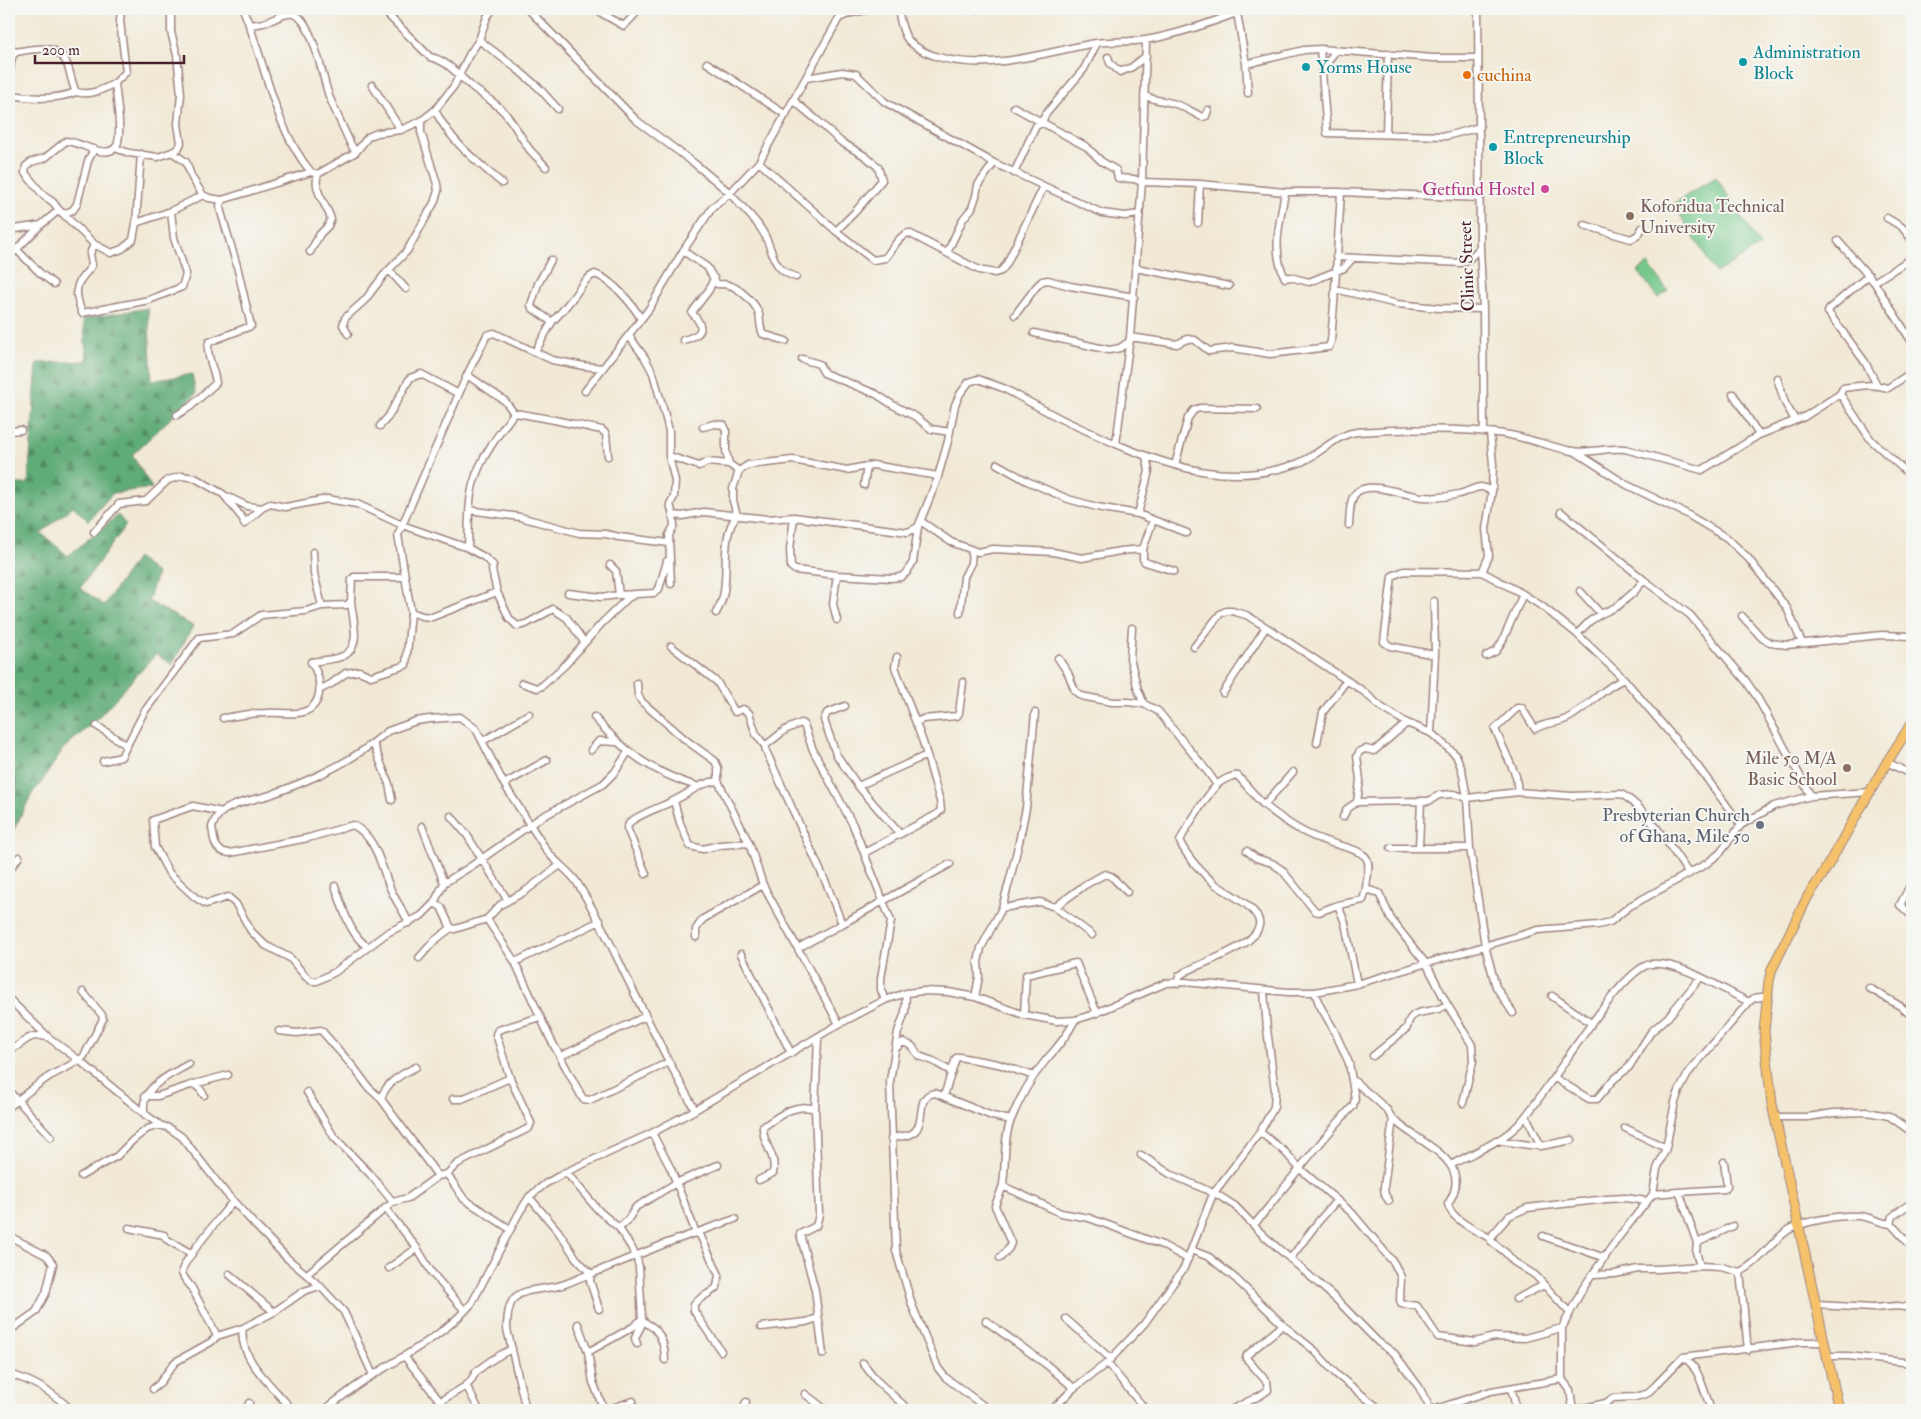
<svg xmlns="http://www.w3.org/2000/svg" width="1921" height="1419" font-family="'IM FELL Double Pica',serif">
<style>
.forest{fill:url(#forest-firs);stroke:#556651}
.pitch{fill:#75c88b;stroke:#60745b}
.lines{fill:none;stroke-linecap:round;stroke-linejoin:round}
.minor-casing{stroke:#9e8480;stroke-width:9}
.highway-casing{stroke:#9e8480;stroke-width:11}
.minor{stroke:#fff;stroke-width:6}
.highway{stroke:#f5c16b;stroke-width:9}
.culture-dot{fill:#0f9aa8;stroke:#f6f6f2;stroke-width:2}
.food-dot{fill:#e8710a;stroke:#f6f6f2;stroke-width:2}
.hotel-dot{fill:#d1479c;stroke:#f6f6f2;stroke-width:2}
.education-dot{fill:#8d6e63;stroke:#f6f6f2;stroke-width:2}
.worship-dot{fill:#6b7280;stroke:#f6f6f2;stroke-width:2}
.labels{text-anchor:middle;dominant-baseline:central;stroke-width:4;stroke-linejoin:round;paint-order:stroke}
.culture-label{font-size:18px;fill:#0d838f;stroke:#f6f6f2;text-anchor:start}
.food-label{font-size:18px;fill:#c56008;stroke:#f6f6f2;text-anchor:start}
.hotel-label{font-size:18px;fill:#b23c85;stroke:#f6f6f2;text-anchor:end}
.education-label{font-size:18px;fill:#785e54;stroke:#f6f6f2;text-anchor:start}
.street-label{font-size:18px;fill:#4a1f2b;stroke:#f6f6f2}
.worship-label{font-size:18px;fill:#5b616d;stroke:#f6f6f2;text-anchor:end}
</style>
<defs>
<pattern id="forest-firs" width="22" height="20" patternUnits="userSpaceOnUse" patternTransform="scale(1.25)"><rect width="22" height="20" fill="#60ac77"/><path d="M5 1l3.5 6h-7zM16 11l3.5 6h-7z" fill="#518b62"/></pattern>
</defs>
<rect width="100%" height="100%" fill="#f6f6f2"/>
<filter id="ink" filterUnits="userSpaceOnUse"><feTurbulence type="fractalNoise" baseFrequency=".02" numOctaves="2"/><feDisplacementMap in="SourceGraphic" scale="10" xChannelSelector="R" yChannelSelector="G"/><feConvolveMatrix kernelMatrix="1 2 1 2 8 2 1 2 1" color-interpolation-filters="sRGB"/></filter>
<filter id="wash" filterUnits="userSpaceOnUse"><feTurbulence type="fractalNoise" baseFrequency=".0096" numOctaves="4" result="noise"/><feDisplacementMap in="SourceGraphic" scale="20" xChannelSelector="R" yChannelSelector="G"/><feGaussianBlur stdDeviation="1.12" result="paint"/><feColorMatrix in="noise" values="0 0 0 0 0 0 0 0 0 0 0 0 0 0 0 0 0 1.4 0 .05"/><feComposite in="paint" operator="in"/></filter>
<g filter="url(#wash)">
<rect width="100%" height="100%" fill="#f1e9d5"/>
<path class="forest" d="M148 308 152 381 192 374 196 394 132 455 152 488 113 493 88 521 73 506 41 533 68 556 118 515 126 525 80 588 104 605 137 558 157 574 148 601 193 626 172 665 156 654 95 721 63 749 41 783 33 792 9 839V804L13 787 12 769 9 766V484H28L37 363 87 361 83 319Z"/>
<path class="pitch" d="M1716 177 1760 246 1716 273 1673 204Z
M1648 264 1668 291 1658 298 1638 271Z"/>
</g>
<g filter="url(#ink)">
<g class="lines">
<defs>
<path id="minor" d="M243 9C266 63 273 126 311 172
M382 9 430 57C448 61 457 74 470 85 481 95 493 100 504 112 514 123 521 138 530 150 535 156 541 161 546 167
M528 9 636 120 694 163 730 193 759 162 839 18 851 13 870 9
M598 9 603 14 624 26 640 9
M898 9C900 19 902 33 909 41 918 50 930 55 942 58 996 71 1044 52 1096 43 1112 41 1129 42 1145 40 1178 35 1216 21 1247 9
M974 9H979
M1220 9 1225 17
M1478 9 1480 248 1483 309 1484 432
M1237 13 1246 64 1304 50 1320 49 1433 58H1478
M249 24C266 27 281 12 293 14 312 17 323 80 329 96 336 113 344 129 351 145L356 152
M479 40 517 69 538 87 558 109
M1146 40 1142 182 1200 184 1285 192H1341L1480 198
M9 48 16 52
M1320 49 1327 133 1446 136 1480 127
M1108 57 1110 63 1120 72 1132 67 1146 56
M707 63 786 115
M1246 64 1248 93
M1323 70 1335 51
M9 75 12 57 16 52C31 49 58 43 66 62 71 72 71 82 76 92 91 96 102 90 115 83
M806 78 842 72 856 74 885 102 994 163 1102 213 1125 216 1139 214
M372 85 401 130
M9 94C30 99 56 100 76 92
M1144 95C1154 101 1162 100 1172 103 1184 106 1192 112 1202 117L1206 116 1208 110
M794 101 818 121 841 142 865 156 878 167 882 180 855 212 836 231
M435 110C450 141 476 161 502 183
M1386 134 1388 54
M115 148 129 153 158 157 172 152 178 149 181 143 178 124 181 94 177 55 171 32V9
M172 152 186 162 192 178 203 195
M759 162 836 231 873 260 885 258C892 250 899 235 909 233L979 270 995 273 1001 271 1006 265 1044 186
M1014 173 1036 126 1042 123 1045 115 1084 69 1097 43
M1285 192C1280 222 1271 250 1285 278L1290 277 1309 282 1344 268 1353 258
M171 211 136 223 133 240 122 249 111 253 94 244 90 254 92 265C89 271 85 273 82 278 73 288 78 302 82 313L149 300 182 287 186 274 174 238 171 211 203 195 209 198 222 200 311 172 318 174 356 152 368 137 377 133 401 130 421 121 435 110 454 86 469 55 479 40 487 17 493 9
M63 214 73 210 77 204 88 161 94 149
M1887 218 1902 227 1912 240
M136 223 141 154
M1198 223 1200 184
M1584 225 1631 239 1638 235 1642 228
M9 230 41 225 59 210
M1838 241 1874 282 1912 342
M94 244 59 210 53 202 44 196 25 173 26 166 31 162 45 158 66 141C78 142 88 149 100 151 104 152 111 152 115 148 124 140 116 96 115 83L126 72 120 21 121 9
M16 249 40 273 54 284
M683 251 707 267 717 284C721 284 726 284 729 285 739 288 753 301 758 311 761 318 759 327 763 334L786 341
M310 252 320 234 328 226 331 219C327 205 312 190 318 174
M947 253 963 219 972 208 976 196 978 185 994 163
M9 257 41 225
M1336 257 1462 263 1470 258 1480 248
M551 260 538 284 531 305 532 308 552 322C559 315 565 308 571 300 579 291 583 279 595 274 612 280 632 303 641 319
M1136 268 1229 286
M389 270 406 289
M1869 275 1830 308 1828 312 1865 362 1877 385
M1874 282 1912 258
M1335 289 1397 304 1439 308 1483 309
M1015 315 1036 287 1042 281 1048 280 1070 286 1134 297
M1034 333 1109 350 1120 348 1130 341
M348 334 343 325 345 318 365 300 384 275 407 251 434 203 438 191 437 184 421 132V121
M629 336 645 358 653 373 666 419 669 431V456L675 481 674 497 670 504 673 515
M1130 337 1177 344 1187 339 1195 340 1209 351 1233 348 1270 354 1329 347 1331 341 1334 304 1341 192
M683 340C703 335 706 328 692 313L693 311 709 290 714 278
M535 352 552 322
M802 359 819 364 824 373 876 394 893 405 916 417 931 429 950 432
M467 375 505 401 514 413
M1777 378 1785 403 1795 420
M585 391 649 309 683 251 712 208 730 193C739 205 753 216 761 229 775 249 769 269 796 277
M1733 394 1759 435
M1840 394 1843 388C1860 386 1872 383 1888 388L1912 372
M177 415 190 407 216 383C215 370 205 355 209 342L251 326 237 266 221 212 220 206 222 200
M380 426 388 417 410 378 421 374 459 394
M703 427 714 424 724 425 726 431V451L729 464 739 471
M9 431 21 430
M1490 433 1493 464 1492 491
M1116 444C1175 469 1233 486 1296 464 1315 458 1329 441 1348 434 1355 431 1366 432 1374 431 1416 429 1469 428 1510 435 1531 439 1551 447 1572 451 1589 454 1608 447 1625 449L1702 470 1759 435 1804 417 1840 394 1871 440 1912 477
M1574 451 1627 485 1685 513 1727 538 1748 558 1787 608 1802 643
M669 456 699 466 708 462 729 464
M997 464 1027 481 1068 499 1097 507 1138 514 1187 533
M1175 465 1188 418 1194 410 1200 408 1257 409
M864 485 867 466 873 465 938 476
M226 496 247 506 262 508
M469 510 520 517 579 533 606 534 619 537 669 543
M1561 512 1644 580 1690 615 1746 681 1757 697 1811 796
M1138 514 1149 471 1146 456
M794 517 790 549 791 567 795 570 837 575 891 578 901 577 907 572 913 562 918 527 937 480 948 441 955 405 960 394 969 382 978 379 1003 388 1063 420 1116 444 1130 337 1142 182 1134 179 1118 178 1116 170 1101 161 1087 147 1014 107
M1153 520 1143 549V559L1145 562 1174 571
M922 522 951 542 978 552 993 549 1053 552 1082 558 1120 551 1143 549
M1349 525C1350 515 1349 498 1357 492 1372 480 1407 497 1424 497 1435 498 1448 497 1459 494 1466 493 1474 487 1481 487 1484 487 1489 490 1492 491L1486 529 1489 556 1482 572
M94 532 119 504 146 501 168 480 182 476 195 478 223 494 243 519 244 524 262 508 270 504 286 507 327 499 357 504 402 525 468 548
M313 552 314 574 322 606
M610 565 616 571 619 595 654 593 659 589 667 561
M671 584 669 535 674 526 673 515 682 516 704 512 767 519 794 517 908 532 918 527
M1580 591 1601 614
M497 592 509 618 517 626 526 624 553 609 567 618 584 642
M568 593 601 597 619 595
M1434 601 1435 655
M411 612 422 616 432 617 497 592 492 570 493 565 484 557 468 548C469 530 468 512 471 494 476 463 496 438 514 413 544 417 572 424 602 430L606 434 608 456
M716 613C720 606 723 599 724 591 728 566 721 536 737 515L733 501V489L739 471 748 465 793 460 847 470 867 466
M960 613 964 577 971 563 972 551
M1742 616 1762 638 1770 643 1787 645 1881 635 1912 636
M837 620 833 604 837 575
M1132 628 1130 658 1138 690 1144 704
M1577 634 1590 621 1601 614 1618 606 1634 592 1644 580
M671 646 717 682 735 712 743 709 749 713 756 734 765 746 766 751 827 885 842 924 950 864
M1194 647 1220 614 1226 611H1232L1246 615 1266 627 1363 691 1381 707 1407 723 1431 733 1456 755 1462 770 1467 798 1470 848 1485 946 1496 987 1513 1013
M1486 656 1496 651 1502 642 1523 594
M1058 658 1068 673 1075 691 1081 696 1112 702H1128L1144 704 1158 711 1207 771 1217 785
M522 683 537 688 542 686 565 665 602 623 628 598 636 594
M637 683 638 695 642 702 687 741 715 761 718 768V781L749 843 763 885 839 1024
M321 689 331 684 346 673 359 671 371 676 406 665 411 612 398 535 467 375 487 335 494 333 552 360 584 366 603 368
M1223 693 1266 627
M845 706 827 713 824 720 836 754 858 786
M594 717C624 752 652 772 696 786
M223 718C237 716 251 713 265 713 276 712 286 714 297 713 324 711 324 680 311 662 321 660 335 660 343 656 363 647 352 618 351 601
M916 722 923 719 957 716 959 713 963 682
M97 726 126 745
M1431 733 1435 655 1390 646 1384 642 1392 576 1404 571 1482 572 1523 594 1543 607 1577 634 1624 679 1696 764 1741 825
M483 741 529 714
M373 743 388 731 416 721 430 719 460 717 476 729 504 784 547 851C555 862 568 870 576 881 596 912 611 945 627 978 649 1023 671 1067 695 1110
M1317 743 1323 712 1347 680
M765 746 785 730 801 723 804 725 813 750 853 825 891 921 881 978V990L885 1000
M591 750 599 741 616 742
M103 761 121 757 144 712 199 638 233 634 261 615 306 611 322 606 347 605 351 601 352 579 354 577H404
M1887 762 1912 775
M9 772 11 778 9 798
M504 784 547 760
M1518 792 1516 776 1495 729 1497 727 1517 708H1522L1535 729C1545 722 1558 724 1568 718 1589 707 1602 688 1624 679
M392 800 389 784 373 743C342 767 305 782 270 795 254 800 236 802 223 811 217 815 214 821 212 827 214 841 214 852 230 853L308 838 353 825C378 838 381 869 392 892 397 903 404 912 409 923
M674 801 680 823 690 846 703 849 720 845 749 843
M1357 802 1360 780 1357 756 1360 751 1366 749 1374 751 1407 723
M1264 805C1290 825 1304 835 1335 844 1344 847 1362 850 1367 859 1371 867 1366 880 1366 889
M222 812 193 806 153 820 155 847 169 873 196 898 206 904 228 897 236 904 251 931 265 945 290 958 306 977 312 981H317L335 972 387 933 421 916 434 903 444 883 470 867 540 818 603 784 615 772 628 752
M451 816 467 835 508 901
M1343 817 1347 809 1357 802 1421 801H1429L1439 795 1454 794 1467 798 1518 792 1572 796 1621 794C1646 807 1673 851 1689 874
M422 826 444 883
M900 834 858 786 927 755
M1419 847 1421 801
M1391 848H1470
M1247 851 1256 858 1272 863 1282 870 1315 911 1319 912 1338 905 1345 923 1357 984
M864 853 936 815 941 810 940 801 923 742 895 667 897 657
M9 870 19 857
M646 874 627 828 630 822C642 813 659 808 673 801 689 794 700 782 718 781
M1912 882 1900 905 1912 916
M335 886C343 907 349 935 368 947
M434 903 441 907 451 928 455 929 487 919 500 905 524 892 559 866
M1338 905 1363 900 1366 889 1379 893 1391 919 1427 965 1447 1004 1472 1045 1473 1061 1463 1103
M1055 907 1085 885 1105 874 1111 876 1127 892
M1002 908 1040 902 1055 907 1092 935
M487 919 515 962 550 1038 583 1099 590 1100 669 1062
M696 937V929L703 919 763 885
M798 948 842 924
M741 954 791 1053
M419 958 434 941 451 928
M515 962 600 921
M1178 983 1179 976 1185 972C1205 962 1227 955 1245 943 1251 939 1261 929 1259 921 1256 906 1227 893 1215 884 1203 874 1187 857 1180 842 1181 835 1210 791 1217 785 1222 780 1232 775 1238 776L1259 800 1264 805 1293 772
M1869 988 1900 1006 1912 1016
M906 993 905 1012 898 1032 890 1081 896 1251 912 1305 938 1368 945 1377 989 1410
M1552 996 1591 1023
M975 997 979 977 978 962 981 948 1002 908 1011 875 1019 842 1026 808 1035 713
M9 999 48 1037 80 1061 146 1115 160 1125 169 1128 182 1137 225 1192 255 1225 288 1259 320 1286 344 1312 373 1375
M1024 1015 1026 975 1076 963 1097 1013
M279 1031 297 1033 321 1030 355 1069 369 1088 381 1099 438 1176
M818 1038 815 1109 819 1215 816 1226 800 1234 815 1290 823 1354
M895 1049 903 1042 912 1046 919 1056 933 1061 952 1072
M9 1050C25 1045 26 1032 47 1037
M561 1056 646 1016
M1373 1056 1407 1028C1410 1004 1433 1017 1447 1004
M1555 1078 1589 1099H1597L1612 1081 1629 1067 1651 1032 1668 1017 1700 978
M1352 1079C1363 1089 1376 1099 1387 1110 1389 1113 1391 1117 1393 1119 1417 1143 1477 1160 1448 1204 1450 1219 1478 1232 1490 1238
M194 1084 228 1075
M9 1091 51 1137
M307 1092 334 1137 370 1174 393 1202
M145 1096H158L194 1084 200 1089 204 1095
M944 1096 956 1058 959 1057 998 1064 1034 1076
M381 1099C385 1083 402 1074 416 1067
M453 1099H462L510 1078
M9 1107C22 1097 36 1085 50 1076 60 1070 78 1063 84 1056L103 1019 102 1015 83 992
M145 1115C137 1088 170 1075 189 1064
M1526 1116 1541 1146
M1775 1117H1808L1834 1113 1867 1112 1889 1116 1912 1132
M1625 1128 1666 1148
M1260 1132 1285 1152 1300 1169 1352 1213 1394 1263 1401 1277 1400 1300 1401 1304 1417 1306 1438 1337 1475 1342 1494 1337 1525 1338 1562 1328
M652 1133 671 1169 696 1233 700 1235 719 1275 717 1287C710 1294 701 1296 694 1304V1311L721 1351
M891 1139C899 1134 909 1139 916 1130 926 1118 915 1096 935 1093L992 1116 1011 1120
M1496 1140 1529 1145 1541 1146 1572 1140
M1141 1155 1170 1174 1218 1195 1235 1206 1263 1235 1335 1298 1378 1342 1394 1353 1419 1387 1431 1410
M1451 1165C1472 1153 1503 1141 1519 1124 1547 1095 1619 968 1651 964 1679 960 1723 990 1749 1002
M566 1172 599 1211 619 1228 636 1255 639 1267 642 1319 633 1327 588 1352
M447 1174 464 1199 510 1229
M81 1176 117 1156 133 1140 147 1129 160 1125
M759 1180 773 1173C777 1154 762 1144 763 1127 779 1116 795 1102 815 1109
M1003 1186 1061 1213 1089 1218 1162 1245 1188 1259
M1678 1192 1725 1189 1727 1186 1724 1162
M1653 1194 1678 1192 1680 1194 1697 1243 1696 1252 1700 1266
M1389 1201 1385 1195 1384 1187 1393 1119
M385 1208 417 1248 432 1273 465 1311
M1891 1224 1893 1216 1912 1202
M1254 1225C1287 1185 1317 1144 1353 1106L1355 1099 1349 1063 1334 1030 1319 1004 1315 992
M129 1228 164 1235 166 1239 192 1254
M619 1228 627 1221 636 1207 676 1183 718 1165
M9 1236 47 1256 53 1264 46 1293 36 1312 9 1331
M1543 1236 1605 1258
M1697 1243 1733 1226
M1191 1250 1209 1257 1236 1279 1283 1325 1315 1351 1336 1374 1381 1410
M1000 1258 1009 1248 1011 1243 995 1206C997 1199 1002 1191 1003 1184 1006 1163 1003 1140 1011 1120 1019 1099 1032 1077 1046 1060 1058 1047 1067 1036 1075 1020
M1290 1259 1318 1222 1337 1200
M389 1268 417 1248
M1740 1272 1748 1350
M229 1274 274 1312
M307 1274 393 1202 408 1198 438 1176 447 1174 457 1164 529 1128 531 1123 510 1078 496 1034 498 1030 540 1017
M1594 1275 1615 1274 1638 1269H1658L1700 1266 1721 1267 1740 1272C1759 1263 1770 1243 1787 1231 1802 1221 1847 1213 1865 1217 1875 1219 1880 1223 1891 1224L1912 1247
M1516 1299 1544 1285
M1817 1305 1873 1308 1897 1306 1912 1308
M599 1309 590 1281 591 1274 667 1243 735 1219
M1570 1313 1535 1275 1514 1262 1506 1253 1491 1241 1493 1234 1509 1216 1527 1208 1607 1199 1625 1198 1647 1201
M1066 1319 1111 1359
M986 1321 1047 1365 1074 1388
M578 1324 588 1352 593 1382 604 1410
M761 1327 806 1322 818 1318
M243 1328C237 1358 275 1388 292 1410
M217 1336C209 1320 200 1304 192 1288 189 1283 183 1279 182 1272 181 1262 225 1212 233 1201
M637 1344 635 1338 641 1326 642 1319C645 1324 651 1325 655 1329 663 1338 665 1349 665 1360
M404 1356 439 1400
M1828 1356H1848L1912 1363
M1683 1357C1700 1367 1704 1392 1711 1410
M863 1363 876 1380 909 1410
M1107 1363 1146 1410
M9 1374C34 1381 53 1392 71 1410
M1562 1379 1570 1390 1573 1410
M466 1385 479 1410
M153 1389 159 1384 175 1362 211 1342 217 1336 243 1328 274 1312 304 1291 320 1286
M1511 1389 1514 1398 1515 1410
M805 1394 826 1410
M247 1410 249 1403
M324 1410C341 1398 357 1384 375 1374 408 1353 447 1333 472 1303L518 1215 529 1197 545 1184 566 1172 652 1133 695 1110 839 1024 885 1000 906 993 923 991 948 992 975 997 1024 1015 1057 1021 1075 1020 1091 1015 1166 983 1185 982 1288 992H1315L1357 984 1538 930 1598 925 1610 922 1630 906 1706 864 1720 853 1741 825 1774 806 1811 796 1870 792
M428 1410C441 1399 454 1394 467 1385 472 1381 473 1376 476 1372 487 1362 499 1355 512 1349
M526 1410 507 1329C507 1286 524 1293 558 1286 569 1284 579 1277 591 1274L576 1258 558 1231 529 1197
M606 1410 633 1401
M743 1410 746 1402
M1052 1410 1074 1388 1107 1363 1144 1324 1184 1268 1213 1194 1260 1132 1274 1107 1275 1091 1267 1029 1264 991
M1231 1410 1261 1395 1268 1390 1267 1382 1246 1358 1247 1355 1283 1325
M1433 1410 1491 1391 1562 1379V1328L1583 1288 1618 1238 1653 1194 1657 1169 1666 1148 1675 1102 1679 1091 1689 1072 1749 1002 1754 998 1769 996
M1576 1410 1606 1403 1613 1398 1635 1397 1646 1394 1655 1386 1683 1357 1800 1342H1825"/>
<path id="highway" d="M1839 1410 1772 1104 1764 1032 1769 981 1772 969 1808 896 1821 877 1887 762 1912 723"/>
</defs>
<use href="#minor" class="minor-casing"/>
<use href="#highway" class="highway-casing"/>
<use href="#minor" class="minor"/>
<use href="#highway" class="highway"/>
</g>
</g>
<g class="culture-dot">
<circle cx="1743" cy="62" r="5"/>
<circle cx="1306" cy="67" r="5"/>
<circle cx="1493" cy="147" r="5"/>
</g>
<circle class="food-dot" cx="1467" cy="75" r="5"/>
<circle class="hotel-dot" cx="1545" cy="189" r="5"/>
<g class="education-dot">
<circle cx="1630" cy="216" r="5"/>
<circle cx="1847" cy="768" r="5"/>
</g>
<circle class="worship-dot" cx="1760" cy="825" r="5"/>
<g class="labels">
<g class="culture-label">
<text x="1753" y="52">Administration<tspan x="1753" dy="21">Block</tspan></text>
<text x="1316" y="67">Yorms House</text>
<text x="1503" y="137">Entrepreneurship<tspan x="1503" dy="21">Block</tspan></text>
</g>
<g class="food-label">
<text x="1477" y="75">cuchina</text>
</g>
<g class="hotel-label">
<text x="1535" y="189">Getfund Hostel</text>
</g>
<g class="education-label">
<text x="1640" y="206">Koforidua Technical<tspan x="1640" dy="21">University</tspan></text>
<text x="1837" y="758" text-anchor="end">Mile 50 M/A<tspan x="1837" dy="21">Basic School</tspan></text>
</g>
<g class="street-label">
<text transform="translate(1467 266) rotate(-92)">Clinic Street</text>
</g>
<g class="worship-label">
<text x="1750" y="815">Presbyterian Church<tspan x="1750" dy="21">of Ghana, Mile 50</tspan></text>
</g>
</g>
<rect width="1921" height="1419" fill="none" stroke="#f6f6f2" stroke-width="30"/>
<path d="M35 55v8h149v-8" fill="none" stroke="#4a1f2b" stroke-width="2.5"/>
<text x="42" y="55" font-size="15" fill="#4a1f2b" stroke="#f6f6f2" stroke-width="4" paint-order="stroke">200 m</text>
</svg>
